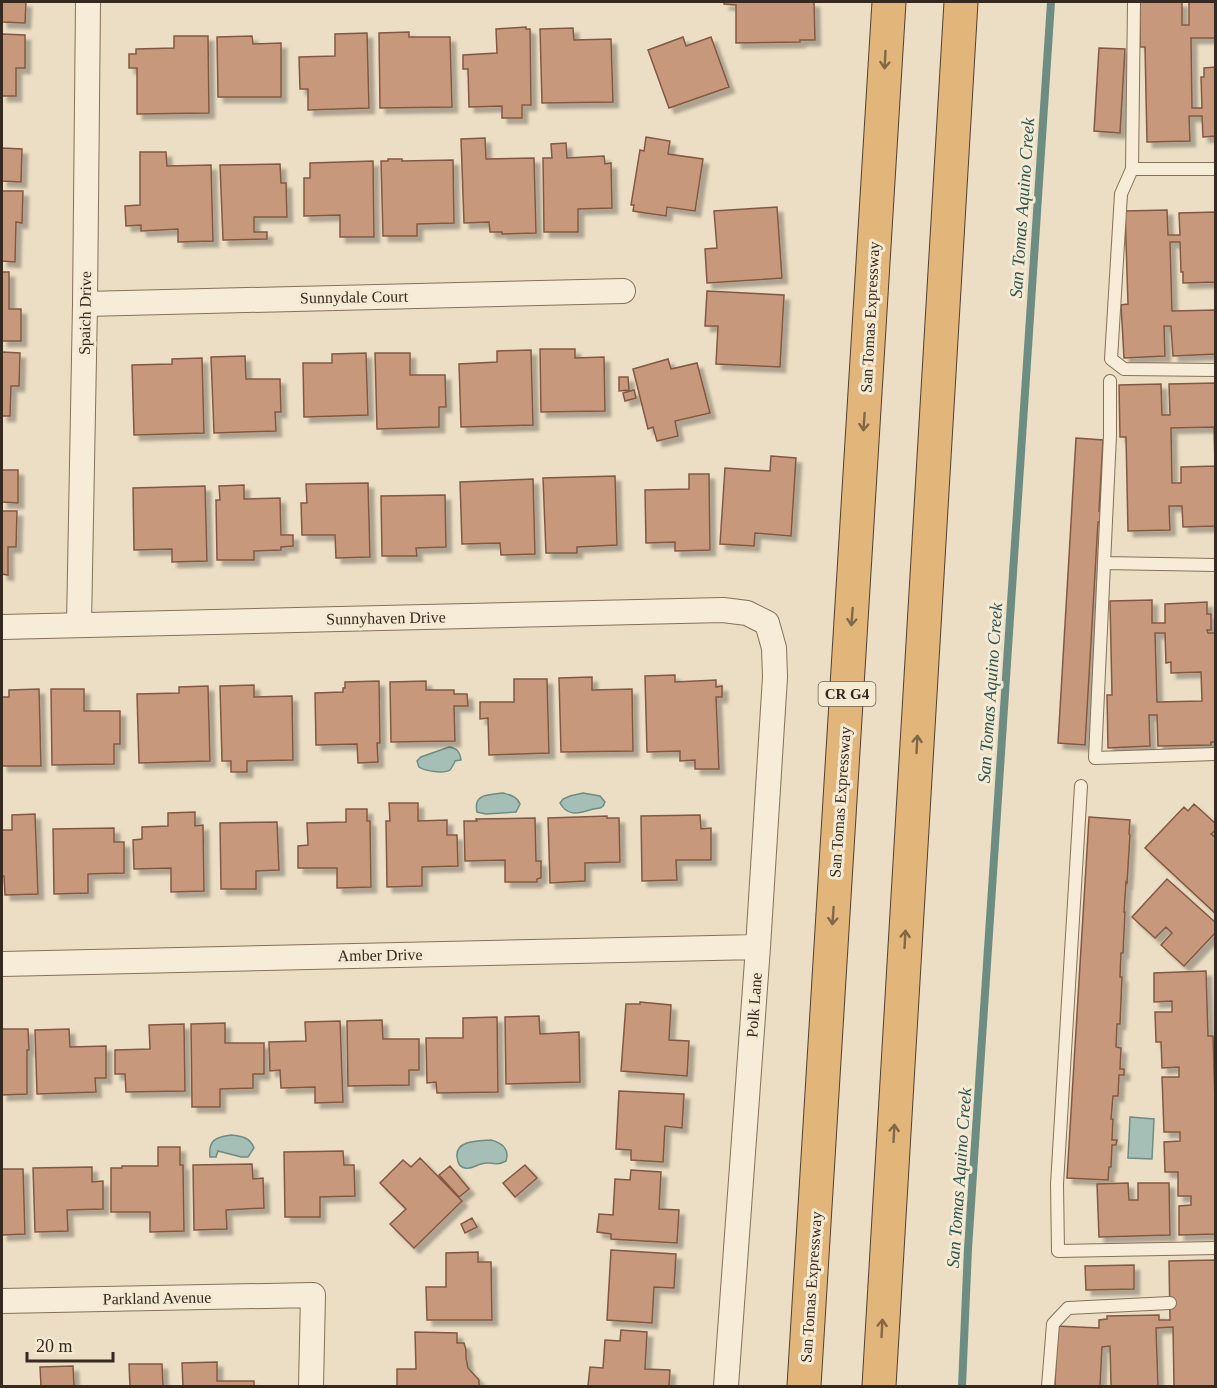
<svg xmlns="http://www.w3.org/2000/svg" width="1217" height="1388" font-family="'Times New Roman',serif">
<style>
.water{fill:#a6bfb6;stroke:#6d8d83;stroke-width:1.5}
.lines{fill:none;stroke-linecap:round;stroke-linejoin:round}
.stream{stroke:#6d8d83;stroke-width:8}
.building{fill:#c8987c;stroke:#835942;stroke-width:1.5;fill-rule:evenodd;filter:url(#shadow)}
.service-casing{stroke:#85705b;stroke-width:14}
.minor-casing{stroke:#85705b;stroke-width:26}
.trunk-casing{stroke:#533f2f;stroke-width:35}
.service{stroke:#f7ecd7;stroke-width:12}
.minor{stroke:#f7ecd7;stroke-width:24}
.trunk{stroke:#e2b67b;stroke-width:33}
.oneway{stroke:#836848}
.labels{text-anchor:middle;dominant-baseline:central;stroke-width:6;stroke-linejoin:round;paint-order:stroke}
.shield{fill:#f4e9d3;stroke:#6f6355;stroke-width:1.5}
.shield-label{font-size:15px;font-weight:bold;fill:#36291f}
.street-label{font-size:16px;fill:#36291f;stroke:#f4e9d3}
.water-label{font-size:18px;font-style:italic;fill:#2f5551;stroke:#f4e9d3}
</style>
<defs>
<filter id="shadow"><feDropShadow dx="5.5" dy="5.5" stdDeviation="1.5" flood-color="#0004"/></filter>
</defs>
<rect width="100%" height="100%" fill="#ecdec4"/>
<path class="water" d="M449 747C457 748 460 752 461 760L455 761C455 762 451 769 450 770 444 774 424 771 419 767L417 761 421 757Z
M503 793C510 795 517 796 520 804L516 812 486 814 477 812C473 793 489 795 503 793Z
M583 793 600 796 605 802C602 811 598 807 590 810 577 814 567 816 560 803L563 799 570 796Z
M1130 1117 1154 1119 1152 1159 1128 1158Z
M231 1135C241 1136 250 1137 254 1148L248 1157H241L218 1151 216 1157H210C208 1140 216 1137 231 1135Z
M491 1140C502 1143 510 1149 506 1161 495 1166 497 1163 488 1163 479 1162 473 1170 465 1168 459 1167 458 1163 457 1157 455 1140 479 1141 491 1140Z"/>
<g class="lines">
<path class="stream" d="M962 1386 968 1249 1051 2"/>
</g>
<path class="building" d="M2 2H26L25 23 2 22Z
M724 2H814L815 40H800V42L736 43V5L724 4Z
M1140 2H1182V25H1189V2H1216V38H1191L1192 108H1202L1201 77H1204V68L1216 67V136L1203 137 1202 116H1189L1190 141 1147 142 1145 47H1140Z
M526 27V29H530L531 105H522V118H502V106L469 107 468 69H463V55L497 53 496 29Z
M573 28 574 40 611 39 613 102 542 103 540 29Z
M409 32V37H450L452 107 380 108 379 33Z
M367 33 369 108 308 110V89H300L299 57 335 56V34Z
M2 34 25 35V68H16V96H2Z
M174 36H208L209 113 137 114V68H129V54H136V49L174 48Z
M252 36 253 44 281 43V97H218L217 37Z
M683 37 686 46 711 37 729 87 669 108 648 50Z
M1099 48 1125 49 1120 133 1094 131Z
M646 137 670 141 668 154 703 159 695 211 667 207 666 216 633 211 634 205H631L640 150 644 151Z
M485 138 486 159 534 158 536 233 502 234V232H490L489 222 464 223 461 139Z
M566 143 567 158 604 156 605 164 611 163 612 208 578 209V232H544L543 158H552L551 144Z
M2 148 22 149 21 182 2 181Z
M140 152H166L167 166 211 165 213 241 178 242V229L141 231V225L126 226 125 206 140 205Z
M388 159H402V161L453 160 454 223 417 224V236H383L381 161H388Z
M373 161 374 237H340V215L304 216V178H310V163Z
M280 164 281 183H286L287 217H254V232H267V239L223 240 220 165Z
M2 191H23L22 223 16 222 15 262 2 261Z
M777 207 782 278 707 283 705 249 717 248 714 211Z
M1167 210 1168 235H1180L1179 213 1216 212V308L1215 282 1183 283V272H1181L1180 242H1170L1172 311 1216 310V354L1173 356 1171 326H1164L1165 356 1124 358 1121 305 1128 304 1125 211Z
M2 272H9V309H21V341H2Z
M707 291 784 295 780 367 716 364 718 326H705Z
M540 349H575V358L604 357 605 411 541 412Z
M531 350 533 425 461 427 459 364 497 362V351Z
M2 352 20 353 19 386H11L10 416H2Z
M366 353 368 415 304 417 303 363H332V354Z
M375 353H410V375H445L446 407H439V427L377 429Z
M245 356 246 379H280L281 412H275L276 431 214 433 211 357Z
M202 358 204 433 134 435 132 365 172 364V359Z
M668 359 671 369 697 363 710 413 675 421 678 436 657 441 653 427 648 429 633 369Z
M619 377H628L629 390 619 391Z
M1216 383V526L1183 527 1182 506H1169L1170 530 1128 531 1126 437H1120L1119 385 1161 384 1162 415H1170L1169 384ZM1214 427 1215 466 1181 467V483H1172L1171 428Z
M634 390 636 398 625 401 623 393Z
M1076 438 1103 440 1099 511H1101L1100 522H1098L1085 745 1058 743Z
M771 456 796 458 791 536 755 533 754 546 720 544 725 468 770 471Z
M2 470H18V503L2 502Z
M689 474H709L710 550 675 551V542L646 543 645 490 689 489Z
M615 476 617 545 577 547V553H546L543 478Z
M533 479 535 554 501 555 500 543 462 544 460 482Z
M368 483 370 557 336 558 335 535H302L301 503H307L306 484Z
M244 485V499L280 498 281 535H293V546L281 547V550L254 551V560H217L216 500H220L219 486Z
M205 486 207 561 172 562V549L134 550 133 488Z
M445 495 446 547 416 548 417 556H382L381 496Z
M2 511H17L16 547H8V575L2 574Z
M1152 600V623H1165V604L1207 602V614H1211V630H1207L1208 633H1216V742H1211V745L1158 746 1157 715H1149L1150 746 1108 748 1107 695H1112L1110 601ZM1155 633H1165L1166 663 1171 662V673L1201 672 1202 701 1157 702Z
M675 675V682L716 680V687L722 686V697H716L719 769H695V760L680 761V751L647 752 645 676Z
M592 677V690L632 689 633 751 561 752 559 678Z
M514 679H547L549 753 489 755 488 718 480 719V702H514Z
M379 681 380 743H377L378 762 358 763 357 744 316 745 315 693 343 692V688H345V682Z
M426 681V690H454V694H467L468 706H454L455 741 391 742 390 682Z
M254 685V697L292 696 293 760 247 761V772H231V761H222L220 686Z
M208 686 210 761 139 763 137 694 179 693V687Z
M39 689 41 766H2V697H9V690Z
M51 689H84V711H120V744H114V764L52 765Z
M389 803H418V821L447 820V835H457L458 866 422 867V886L387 887 386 821H390Z
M1194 804 1216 824V830L1211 834 1216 838V914L1145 848 1184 807 1188 811Z
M346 809H367V821H370L371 887 337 888V868H298V846L308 845 307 823 346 822Z
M195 812V826L203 825 204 891 171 892V868L134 869 133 840 142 839V827L168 826V813Z
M35 814 38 894 5 895 4 876H2V830H12V815Z
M700 815 701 829 711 828V860H676L677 880 642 881 641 816Z
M607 816V818H619L620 862 585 863V881L550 883 548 818Z
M1089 817 1130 820 1129 834 1130 835 1127 883 1126 882 1124 912H1125L1123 953H1121L1120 977H1122L1120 1024H1117L1116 1047 1121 1048 1120 1069H1124V1075H1119L1118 1096H1113L1111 1119H1113L1112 1140H1117L1116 1145H1112L1111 1167H1109L1108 1180 1067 1178Z
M535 818 536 861H541V878L537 879V882H505V860L465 861 464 821H477L476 819Z
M277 822 279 870 256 871V889H221L220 823Z
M114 828V842H124V873L88 874V893L54 894 53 829Z
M1167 879 1216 923V932L1184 966 1161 945 1172 933 1166 927 1155 938 1132 917Z
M1206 971 1208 1036H1213L1216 1133V1234L1179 1235V1206L1191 1205V1196H1178V1172H1165L1164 1142 1180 1141V1132H1164L1162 1077H1179V1067L1162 1068 1161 1042H1156L1155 1012H1172V1001L1154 1002V973Z
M640 1002 671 1005 669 1040 689 1041 687 1076 621 1071 626 1004H640Z
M539 1016 540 1034 579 1032 580 1082 506 1084 505 1017Z
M497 1017 498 1092 437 1093 436 1082 427 1083 426 1038H463V1018Z
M382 1020 383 1039H419V1070H409V1085L348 1086 347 1021Z
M340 1021 343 1102 315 1103V1087L281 1088 280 1070 270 1071 269 1042 306 1041 305 1022Z
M225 1023V1043H264V1074H253V1088L220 1089V1107H192L191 1024Z
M184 1024 185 1091 126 1092 125 1074H115V1050L150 1049 149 1025Z
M2 1029H28L29 1050H27V1094L2 1095Z
M69 1029 70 1047 106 1046V1078H95L96 1092 37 1094 35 1030Z
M619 1091 684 1094 682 1128 665 1126 663 1162 631 1160V1150L616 1149Z
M158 1147H180V1165H183L184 1231 150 1232V1212H111V1168H122V1166H158Z
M343 1151 344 1165H354L355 1196 320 1197V1217H285L284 1152Z
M420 1158 462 1201 414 1248 390 1224 406 1209 380 1183 403 1160 411 1167Z
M252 1164 253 1179 263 1178 264 1208 226 1210 227 1229 194 1230 193 1165Z
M525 1165 537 1178 515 1197 503 1183Z
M450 1166 469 1189 459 1197 439 1175Z
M92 1167V1182L103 1181V1209L67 1210 68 1231 35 1232 33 1168Z
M2 1169H23L25 1234 2 1235Z
M631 1170 661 1172 659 1209 679 1210 677 1243 611 1239V1234L597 1232 599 1214 613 1215 615 1179 630 1180Z
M1128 1183 1129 1200H1138V1183H1169L1170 1235 1099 1237 1097 1184Z
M472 1218 477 1227 465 1233 461 1224Z
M611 1250 676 1254 674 1288 654 1287 652 1323 607 1320Z
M478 1252V1262H491L492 1320H427L426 1287H446V1253Z
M1216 1260V1386H1174L1173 1327 1156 1328 1158 1386H1111L1110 1346 1102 1347 1100 1386H1055L1057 1326 1099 1328V1320L1107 1319V1316L1159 1315V1320H1170L1169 1261Z
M1134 1265V1289L1086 1290 1085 1266Z
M621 1330 647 1332 645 1369 670 1370 669 1386H588L590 1367 603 1368 605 1340 620 1341Z
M415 1332 457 1333V1343H464L466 1350V1358L468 1368 479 1380V1386H397V1369H416Z
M217 1362V1381H254V1386H183L182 1363Z
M129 1364H162L163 1386H130Z
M73 1366 74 1386H23H41L40 1367Z"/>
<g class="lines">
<defs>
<path id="service" d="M1134 2 1132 169 1121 194 1111 359 1124 369 1216 370
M1132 169H1216
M1110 381V435L1095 758 1216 754
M1104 563 1216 565
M1081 786 1057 1184 1058 1251 1216 1248
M1048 1386 1053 1324 1068 1308 1170 1303"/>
<path id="minor" d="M85 304 623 291
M79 625 85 304 88 2
M2 627 723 610 747 613 767 623 774 648 775 677 758 947 726 1386
M2 964 758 947
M2 1301 313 1295 311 1386"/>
<path id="trunk" d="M804 1386 889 2
M879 1386 961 2"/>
</defs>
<use href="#service" class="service-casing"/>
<use href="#minor" class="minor-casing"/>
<use href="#trunk" class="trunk-casing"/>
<use href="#service" class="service"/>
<use href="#minor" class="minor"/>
<use href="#trunk" class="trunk"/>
</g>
<defs><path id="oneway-shaft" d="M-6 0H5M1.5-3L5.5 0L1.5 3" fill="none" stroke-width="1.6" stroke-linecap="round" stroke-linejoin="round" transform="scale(1.5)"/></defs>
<g class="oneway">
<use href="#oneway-shaft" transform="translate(885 60) rotate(93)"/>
<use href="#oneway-shaft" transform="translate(864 422) rotate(94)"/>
<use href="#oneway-shaft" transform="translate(852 617) rotate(94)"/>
<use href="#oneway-shaft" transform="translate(917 744) rotate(-87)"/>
<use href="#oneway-shaft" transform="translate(833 916) rotate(94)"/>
<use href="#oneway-shaft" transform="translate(905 939) rotate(-87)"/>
<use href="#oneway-shaft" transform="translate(894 1133) rotate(-87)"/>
<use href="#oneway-shaft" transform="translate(882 1328) rotate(-87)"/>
</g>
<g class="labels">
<rect class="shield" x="818.5" y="682" width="57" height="24" rx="4.5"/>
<g class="shield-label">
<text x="847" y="694">CR G4</text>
</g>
<g class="street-label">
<text transform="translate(354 297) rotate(-1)">Sunnydale Court</text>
<text transform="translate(85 313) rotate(-89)">Spaich Drive</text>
<text transform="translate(870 317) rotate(-87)">San Tomas Expressway</text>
<text transform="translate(386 618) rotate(-1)">Sunnyhaven Drive</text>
<text transform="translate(840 802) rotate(-86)">San Tomas Expressway</text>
<text transform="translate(380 955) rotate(-1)">Amber Drive</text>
<text transform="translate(754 1005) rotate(-86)">Polk Lane</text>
<text transform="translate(811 1287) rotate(-86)">San Tomas Expressway</text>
<text transform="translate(157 1298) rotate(-1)">Parkland Avenue</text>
</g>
<g class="water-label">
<text transform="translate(1022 208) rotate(-86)">San Tomas Aquino Creek</text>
<text transform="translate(990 693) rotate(-86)">San Tomas Aquino Creek</text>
<text transform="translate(959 1178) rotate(-86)">San Tomas Aquino Creek</text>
</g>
</g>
<rect width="1217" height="1388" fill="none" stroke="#36291f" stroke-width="6"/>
<path d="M27 1352v9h86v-9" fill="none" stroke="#36291f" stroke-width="3"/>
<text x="36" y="1352" font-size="18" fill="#36291f" stroke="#f4e9d3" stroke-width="4.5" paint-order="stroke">20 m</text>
</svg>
